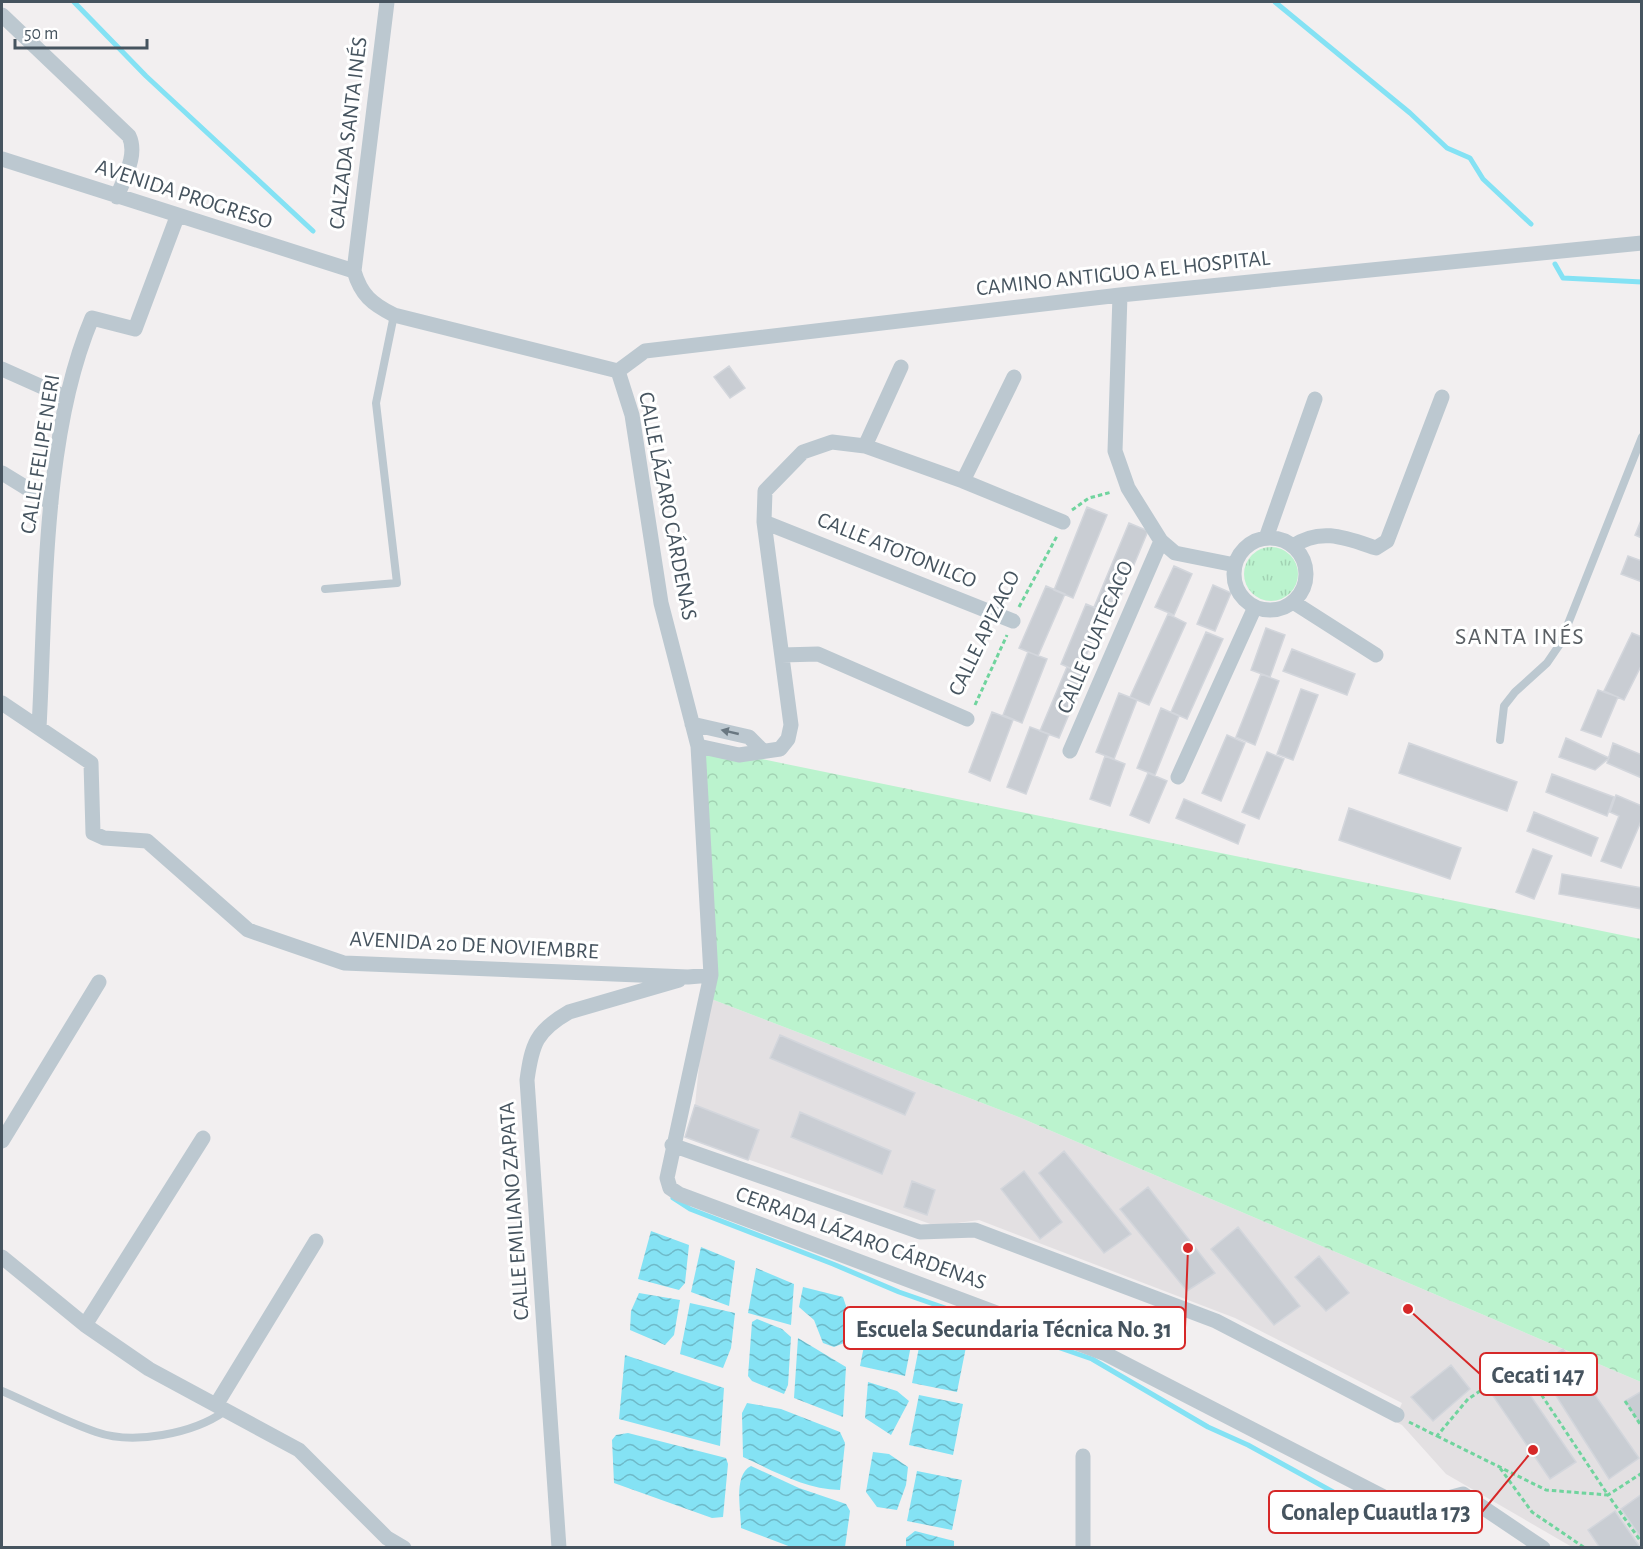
<svg xmlns="http://www.w3.org/2000/svg" width="1643" height="1549" font-family="'Alegreya Sans',sans-serif">
<style>
.education{fill:#e3e0e2}
.forest{fill:url(#forest-crowns)}
.park{fill:url(#park-tufts)}
.water{fill:url(#water-waves)}
.lines{fill:none;stroke-linecap:round;stroke-linejoin:round}
.stream{stroke:#84e2f4;stroke-width:5}
.building{fill:#c9cdd3;stroke:#d3d6dc;stroke-width:1.5}
.path{stroke:#70d49e;stroke-width:3;stroke-dasharray:4.5 3;stroke-linecap:butt}
.service{stroke:#bcc8d0;stroke-width:8}
.minor{stroke:#bcc8d0;stroke-width:15}
.oneway{fill:#697781}
.labels{text-anchor:middle;dominant-baseline:central;stroke-width:6;stroke-linejoin:round;paint-order:stroke}
.street-label{font-size:22px;fill:#46545f;stroke:#fff}
.neighbourhood-label{font-size:24px;letter-spacing:1.5px;fill:#5b6065;stroke:#fff}
.leader{fill:none;stroke:#d62828;stroke-width:2}
.callout-dot{fill:#d62828;stroke:#fff;stroke-width:2}
.callout{fill:#fff;stroke:#d62828;stroke-width:2}
.callout-label{font-size:24px;text-anchor:middle;font-weight:bold;fill:#46545f}
</style>
<defs>
<pattern id="forest-crowns" width="20" height="18" patternUnits="userSpaceOnUse" patternTransform="scale(1.5)"><rect width="20" height="18" fill="#bbf3ce"/><path d="M2 6a3 3 0 1 1 6 0M12 15a3 3 0 1 1 6 0" fill="none" stroke="#a2d2b3"/></pattern>
<pattern id="park-tufts" width="24" height="20" patternUnits="userSpaceOnUse" patternTransform="scale(1.5)"><rect width="24" height="20" fill="#bbf3ce"/><path d="M3 7l-1-3M5 7V3M7 7l1-3M15 17l-1-3M17 17v-4M19 17l1-3" fill="none" stroke="#a2d2b3"/></pattern>
<pattern id="water-waves" width="16" height="10" patternUnits="userSpaceOnUse" patternTransform="scale(1.5)"><rect width="16" height="10" fill="#84e2f4"/><path d="M0 5q4-4 8 0t8 0" fill="none" stroke="#6ebac9"/></pattern>
</defs>
<rect width="100%" height="100%" fill="#f2eff0"/>
<path class="education" d="M706 997 1021 1118 1641 1382V1547H1572L1446 1474 1402 1425 1394 1421 1402 1403 1235 1318 979 1220 936 1226 685 1137 695 1105Z"/>
<path class="forest" d="M698 746 1641 939V1382L1021 1118 706 997Z"/>
<path class="park" d="M1244 574a27 27 0 1 1 54 0a27 27 0 1 1-54 0Z"/>
<path class="water" d="M651 1231 689 1245 685 1283 679 1290 638 1279Z
M701 1247 735 1261 729 1306 691 1292Z
M756 1268 794 1284 791 1325 748 1313Z
M803 1287 843 1297 846 1306 844 1343 834 1347 823 1343 814 1320 799 1307Z
M639 1293 680 1300 674 1335 665 1345 630 1330 631 1311Z
M690 1303 735 1313 731 1348 723 1368 680 1354Z
M870 1316 915 1325 905 1376 860 1366Z
M757 1319 782 1329 791 1337 788 1385 784 1394 752 1381 748 1376 752 1322Z
M922 1332 967 1342 957 1392 912 1383Z
M798 1338 846 1367 843 1417 794 1398Z
M625 1355 724 1388 720 1446 619 1419Z
M868 1382 897 1391 909 1401 891 1435 865 1418Z
M919 1395 963 1404 953 1455 909 1445Z
M747 1403 781 1409 840 1432 845 1443 840 1490C805 1489 774 1471 743 1457L742 1413Z
M628 1433 726 1458 728 1464 723 1517 712 1518 614 1483 612 1440 616 1435Z
M873 1452 889 1454 908 1467 906 1485 897 1510 877 1507 866 1492Z
M751 1466 799 1488 846 1504 850 1511 845 1547H791L741 1528C741 1510 733 1475 751 1466Z
M917 1471 962 1480 952 1530 907 1521Z
M915 1531 954 1541V1547H906V1538Z"/>
<g class="lines">
<path class="stream" d="M74 2 146 76 313 231
M1275 2 1410 113 1447 148 1470 158 1483 179 1531 224
M1555 264 1563 278 1642 282
M673 1198 690 1209 833 1264 899 1292 1092 1359 1208 1427 1248 1445 1404 1531"/>
</g>
<path class="building" d="M729 366 745 388 730 398 714 377Z
M1087 507 1107 515 1073 598 1054 590Z
M1642 518V538L1635 535Z
M1129 523 1148 531 1113 615 1094 607Z
M1628 556 1642 561V582L1621 574Z
M1174 566 1192 574 1174 615 1155 607Z
M1213 585 1231 593 1215 631 1197 624Z
M1046 586 1065 594 1038 656 1019 648Z
M1086 604 1105 612 1079 672 1061 664Z
M1168 614 1186 623 1149 705 1130 697Z
M1266 628 1285 635 1270 677 1251 670Z
M1206 632 1223 639 1187 719 1171 712Z
M1632 633 1642 637V664L1624 700 1604 691Z
M1292 649 1355 674 1347 695 1283 671Z
M1028 652 1047 659 1022 723 1003 715Z
M1067 667 1086 674 1059 738 1040 731Z
M1261 674 1279 681 1255 745 1236 737Z
M1301 689 1318 695 1293 760 1277 754Z
M1598 690 1618 697 1601 737 1581 730Z
M1119 693 1137 700 1114 759 1096 752Z
M1161 708 1179 716 1155 775 1137 768Z
M992 712 1013 720 990 781 969 772Z
M1030 727 1049 734 1026 794 1007 787Z
M1227 735 1245 743 1221 801 1202 793Z
M1566 738 1609 758 1595 770 1559 757Z
M1409 743 1517 782 1507 811 1399 773Z
M1613 743 1642 755V778L1607 763Z
M1267 752 1284 759 1259 819 1242 812Z
M1105 756 1125 764 1110 806 1090 799Z
M1148 773 1167 781 1149 823 1130 815Z
M1552 774 1614 797 1607 816 1546 792Z
M1616 795 1642 806V819L1621 868 1601 861 1619 816 1610 812Z
M1184 799 1245 825 1238 844 1176 818Z
M1349 808 1461 848 1450 879 1339 840Z
M1534 812 1598 838 1591 856 1527 831Z
M1533 849 1552 856 1534 899 1516 892Z
M1562 874 1642 888V909L1559 894Z
M780 1035 915 1093 905 1115 770 1058Z
M695 1105 759 1130 748 1160 685 1137Z
M800 1112 891 1151 882 1174 791 1137Z
M1064 1151 1131 1234 1104 1253 1039 1173Z
M1024 1171 1062 1222 1040 1239 1001 1189Z
M912 1181 935 1190 927 1215 904 1207Z
M1148 1187 1215 1273 1187 1291 1120 1209Z
M1238 1227 1300 1306 1274 1325 1211 1249Z
M1319 1256 1349 1293 1326 1311 1295 1277Z
M1563 1349 1639 1458 1609 1479 1537 1366Z
M1451 1365 1470 1389 1433 1421 1411 1397Z
M1515 1373 1576 1462 1550 1479 1489 1390Z
M1642 1391V1427L1625 1401Z
M1642 1494V1539L1621 1509Z
M1615 1511 1640 1547 1639 1548H1600L1588 1530Z"/>
<g class="lines">
<path class="path" d="M1072 510 1089 498 1112 492
M1019 607 1057 536
M975 705 1007 635
M1625 1401 1642 1427
M1409 1422 1437 1436 1468 1399 1521 1364 1608 1495
M1437 1436 1546 1490 1608 1495
M1500 1468 1532 1512 1585 1548
M1642 1473 1608 1495 1642 1543"/>
<path class="service" d="M325 589 397 583 376 403 394 315
M1500 740 1504 706 1515 692 1547 663 1560 644 1642 437
M2 1391C32 1404 64 1421 96 1432 133 1445 193 1434 225 1411"/>
<path class="minor" d="M387 2 354 271C361 295 372 304 394 315L618 371
M2 15 129 136C138 155 124 178 117 197
M2 159 354 271
M1120 295 1115 451 1128 488 1161 541 1175 553 1235 565
M2 369 67 398
M618 371 632 415 661 603 698 746 711 975 667 1178 670 1188 679 1194 1106 1354 1407 1509 1463 1494 1543 1548
M618 371 645 351 1120 295 1642 243
M865 446 901 367
M2 473 51 503
M963 481 1014 377
M764 522 1013 621
M1266 538 1315 399
M1234 574a36 36 0 1 1 72 0a36 36 0 1 1-72 0Z
M1293 546C1321 527 1346 538 1376 548L1387 541 1442 397
M1293 602 1376 655
M782 655 818 654 967 719
M2 703 91 763 93 833 104 838 147 841 248 930 344 963 688 977 711 975
M692 724 749 737 763 751
M39 728C46 600 42 436 92 318L135 329 177 217
M698 746 739 755 780 749 788 739 791 725 764 522 765 491 803 452 832 442 865 446 963 481 1063 522
M1070 751 1161 541
M1178 777 1255 607
M2 1141 99 982
M672 1145 920 1232 975 1230 1216 1321 1397 1415
M2 1257 85 1325 149 1369 299 1450 387 1538 404 1548
M85 1325 203 1138
M216 1405 316 1241
M1083 1456V1548
M559 1548 527 1080C532 1044 536 1031 569 1012L679 980"/>
</g>
<defs><path id="oneway-solid" d="M-6-.8H1V-3.2L6.5 0L1 3.2V.8H-6Z" transform="scale(1.5)"/></defs>
<use class="oneway" href="#oneway-solid" transform="translate(730 732) rotate(-167)"/>
<g class="labels">
<g class="street-label">
<text transform="translate(348 133) rotate(-83)">CALZADA SANTA INÉS</text>
<text transform="translate(184 194) rotate(18)">AVENIDA PROGRESO</text>
<text transform="translate(1123 273) rotate(-6)">CAMINO ANTIGUO A EL HOSPITAL</text>
<text transform="translate(40 454) rotate(-81)">CALLE FELIPE NERI</text>
<text transform="translate(668 506) rotate(79)">CALLE LÁZARO CÁRDENAS</text>
<text transform="translate(897 550) rotate(22)">CALLE ATOTONILCO</text>
<text transform="translate(984 633) rotate(-64)">CALLE APIZACO</text>
<text transform="translate(1095 637) rotate(-67)">CALLE CUATECACO</text>
<text transform="translate(474 945) rotate(3)">AVENIDA 20 DE NOVIEMBRE</text>
<text transform="translate(514 1211) rotate(-94)">CALLE EMILIANO ZAPATA</text>
<text transform="translate(861 1238) rotate(20)">CERRADA LÁZARO CÁRDENAS</text>
</g>
<g class="neighbourhood-label">
<text x="1520" y="637">SANTA INÉS</text>
</g>
</g>
<path class="leader" d="M1188 1248L1185 1328M1408 1309L1480 1374M1533 1450L1482 1512"/>
<g class="callout-dot">
<circle cx="1188" cy="1248" r="6"/>
<circle cx="1408" cy="1309" r="6"/>
<circle cx="1533" cy="1450" r="6"/>
</g>
<g class="callout">
<rect x="844" y="1307" width="341" height="42" rx="6"/>
<rect x="1480" y="1353" width="117" height="42" rx="6"/>
<rect x="1269" y="1491" width="213" height="42" rx="6"/>
</g>
<g class="callout-label">
<text x="1014" y="1337">Escuela Secundaria Técnica No. 31</text>
<text x="1538" y="1383">Cecati 147</text>
<text x="1376" y="1520">Conalep Cuautla 173</text>
</g>
<rect width="1643" height="1549" fill="none" stroke="#46545f" stroke-width="6"/>
<path d="M15 39v9h132v-9" fill="none" stroke="#46545f" stroke-width="3"/>
<text x="24" y="39" font-size="18" fill="#46545f" stroke="#ffffff" stroke-width="4.5" paint-order="stroke">50 m</text>
</svg>
